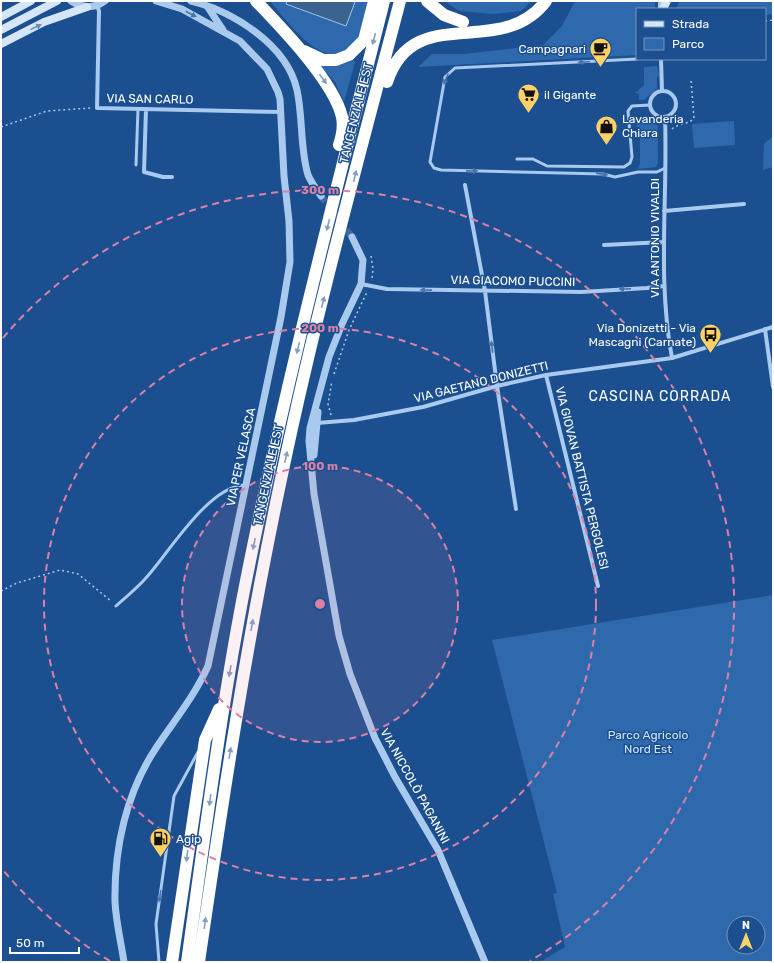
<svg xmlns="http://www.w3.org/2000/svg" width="774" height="963" font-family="Rubik,sans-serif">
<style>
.green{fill:#2e69ad;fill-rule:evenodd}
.water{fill:#3c6290;stroke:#9cc4f0}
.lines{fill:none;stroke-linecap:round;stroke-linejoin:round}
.tertiary-tunnel{stroke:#3d69a0;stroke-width:7;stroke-dasharray:7 3.5;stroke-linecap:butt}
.path{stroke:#a9c9ee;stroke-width:1.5;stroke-dasharray:2 3;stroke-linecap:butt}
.service{stroke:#a9c9ee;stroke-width:3}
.minor{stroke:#a9c9ee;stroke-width:4}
.tertiary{stroke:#a9c9ee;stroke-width:7}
.secondary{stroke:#d6e6fa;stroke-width:8}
.motorway{stroke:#fff;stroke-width:12}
.oneway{fill:#4674ac}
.oneway2{fill:#668bba}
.oneway3{fill:#829ec1}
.ring{fill:none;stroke:#dd80a5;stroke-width:2;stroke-dasharray:7 5}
.labels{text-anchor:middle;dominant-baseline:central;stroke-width:3;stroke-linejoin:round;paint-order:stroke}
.poi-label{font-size:12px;fill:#fff;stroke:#1b4f8f;text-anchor:start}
.street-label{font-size:12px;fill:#fff;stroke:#1b4f8f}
.park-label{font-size:12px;fill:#cfe3fa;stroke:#1b4f8f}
.quarter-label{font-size:14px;letter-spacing:1px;fill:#fff;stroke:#1b4f8f}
.centre{fill:#dd80a5;stroke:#1b4f8f;stroke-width:2}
.ring-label{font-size:12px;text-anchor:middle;font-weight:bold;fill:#dd80a5;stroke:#1b4f8f;stroke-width:3;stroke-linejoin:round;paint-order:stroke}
</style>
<rect width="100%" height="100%" fill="#1b4f8f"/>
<path class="green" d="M270 1H369C367 11 366 24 361 34 334 87 290 25 270 1Z
M444 1H532L521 11 493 14 459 11Z
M575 1H655V9H637V55L418 67 432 54H463L543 45 562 26Z
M679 1H773V14L765 15V9H676Z
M353 60 355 62 344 102 335 82 319 64C332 67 342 66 353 60Z
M657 66 659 76 657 77V89L644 100H639V94L635 93 644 85V67Z
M645 117 658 126V164L656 167 638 169 640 163V127H637L636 118Z
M734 121 735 145 694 148 692 124Z
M773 136V167L763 170 764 144Z
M773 595V962H540L565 947 553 894 557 893 492 640ZM734 923H758V947H734Z"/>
<path class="water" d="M287 1H351L355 2 346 26 286 4Z"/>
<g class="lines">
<path class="tertiary-tunnel" d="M321 196 352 237"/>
<path class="path" d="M765 21 773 20
M1 127 47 111 91 108
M672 129C678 123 689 125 694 118L691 80
M371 256 373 269 372 279
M334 374 349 330 367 292
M331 415 328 404 332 381
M1 591 17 583 60 570 78 574 111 601"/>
<path class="service" d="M637 59 455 68 445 77 430 162 434 168 441 170 603 174 615 177 638 172H657L665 168
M517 159H533L547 166 624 167 630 163 632 157 628 111 632 106 650 105
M136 165 138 109
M116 606C126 597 136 589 145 579 169 553 208 486 245 485
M159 962 156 924 174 796 198 752"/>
<path class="minor" d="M660 1V9
M97 5 99 11 97 108 281 112
M661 59 662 91
M650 104a13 13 0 1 1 26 0a13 13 0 1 1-26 0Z
M146 109 144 172 163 177H172
M665 117C668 198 657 278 672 358
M465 185 485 291 497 386 516 509
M664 211 744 204
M604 245 664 242
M361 284 387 289 581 292 647 288 664 286
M765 329 773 387
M546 375 598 586
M317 423 354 420 423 407 497 386 546 375 672 358 773 327"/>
<path class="tertiary" d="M71 1C82 8 94 9 105 1
M191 1C233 11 287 45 297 90 303 117 300 149 308 175 311 182 316 189 321 196
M207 6 223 30
M352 237 363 260 361 284 342 324 329 357 310 428 309 441 314 494 339 636 350 674 375 738 395 777 438 850 485 962
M314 455 318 412
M124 962C121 942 116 922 115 902 114 849 126 793 156 748 174 721 194 697 208 666L281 317 290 262 289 221 284 176 280 99 278 92 267 69 240 41 182 9 156 1"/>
<path class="secondary" d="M663 9 667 1
M1 17 31 1
M1 30 57 1
M1 44 44 22 87 7"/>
<path class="motorway" d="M256 1C282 28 334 82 342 117 344 127 342 136 339 145
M427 1 444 15 463 22
M304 51 323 60H336L349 55 364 40 374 1
M387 82C414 0 500 61 546 1
M172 962 205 740 219 709
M187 962C204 840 220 717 243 596 282 396 334 199 384 1
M199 962C223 797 248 633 283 470 316 313 359 157 400 1"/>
</g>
<defs><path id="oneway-solid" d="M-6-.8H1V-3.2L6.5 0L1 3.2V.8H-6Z"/></defs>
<g class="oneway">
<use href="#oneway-solid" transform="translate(191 14) rotate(28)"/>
<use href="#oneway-solid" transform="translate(584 62) rotate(177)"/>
<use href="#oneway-solid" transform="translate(446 79) rotate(112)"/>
<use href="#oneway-solid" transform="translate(472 171) rotate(1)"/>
<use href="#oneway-solid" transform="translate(602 174) rotate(8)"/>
<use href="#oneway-solid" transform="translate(625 289) rotate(179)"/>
<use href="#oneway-solid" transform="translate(426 290) rotate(-179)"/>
<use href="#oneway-solid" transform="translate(492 347) rotate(-97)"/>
<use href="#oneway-solid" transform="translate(160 896) rotate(98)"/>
</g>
<use class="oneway2" href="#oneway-solid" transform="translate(36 27) rotate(-26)"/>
<g class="oneway3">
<use href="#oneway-solid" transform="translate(374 39) rotate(104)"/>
<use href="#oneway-solid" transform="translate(323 79) rotate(53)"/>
<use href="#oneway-solid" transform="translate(355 176) rotate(-76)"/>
<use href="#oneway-solid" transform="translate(328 225) rotate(104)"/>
<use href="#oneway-solid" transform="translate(323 302) rotate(-76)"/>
<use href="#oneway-solid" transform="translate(298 348) rotate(104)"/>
<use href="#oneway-solid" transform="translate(286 457) rotate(-77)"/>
<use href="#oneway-solid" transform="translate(254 544) rotate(102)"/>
<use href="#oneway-solid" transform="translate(252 625) rotate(-80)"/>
<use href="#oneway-solid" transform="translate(230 671) rotate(100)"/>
<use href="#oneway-solid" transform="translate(230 753) rotate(-81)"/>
<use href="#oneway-solid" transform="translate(210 800) rotate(98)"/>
<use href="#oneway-solid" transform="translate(187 856) rotate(98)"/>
<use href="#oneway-solid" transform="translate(205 923) rotate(-82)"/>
</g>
<circle cx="320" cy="604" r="138" fill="#dd80a5" fill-opacity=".12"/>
<g class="ring">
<circle cx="320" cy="604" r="138"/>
<circle cx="320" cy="604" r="276"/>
<path d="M110 961A414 414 0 0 1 3 870M3 338A414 414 0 1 1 530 961"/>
</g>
<defs>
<symbol id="cafe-pin" viewBox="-11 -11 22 30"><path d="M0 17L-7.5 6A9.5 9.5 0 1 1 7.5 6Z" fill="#ffd166" stroke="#1b4f8f"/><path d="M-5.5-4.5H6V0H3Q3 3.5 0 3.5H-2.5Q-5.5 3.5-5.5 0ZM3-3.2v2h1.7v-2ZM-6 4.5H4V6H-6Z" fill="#111"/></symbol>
<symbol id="supermarket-pin" viewBox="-11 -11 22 30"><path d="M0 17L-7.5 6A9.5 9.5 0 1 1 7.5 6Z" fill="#ffd166" stroke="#1b4f8f"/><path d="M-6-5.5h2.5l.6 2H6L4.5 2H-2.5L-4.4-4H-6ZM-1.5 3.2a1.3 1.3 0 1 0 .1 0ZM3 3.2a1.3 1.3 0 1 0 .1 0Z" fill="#111"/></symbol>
<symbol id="shop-pin" viewBox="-11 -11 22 30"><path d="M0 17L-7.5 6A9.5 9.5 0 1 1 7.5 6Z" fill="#ffd166" stroke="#1b4f8f"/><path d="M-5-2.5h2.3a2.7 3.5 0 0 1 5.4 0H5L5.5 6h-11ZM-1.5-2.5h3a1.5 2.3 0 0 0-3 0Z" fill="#111"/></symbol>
<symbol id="bus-pin" viewBox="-11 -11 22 30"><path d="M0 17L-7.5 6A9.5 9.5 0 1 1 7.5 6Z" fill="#ffd166" stroke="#1b4f8f"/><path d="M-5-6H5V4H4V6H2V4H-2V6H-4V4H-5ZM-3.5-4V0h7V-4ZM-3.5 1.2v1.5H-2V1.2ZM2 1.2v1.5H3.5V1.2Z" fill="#111"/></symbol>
<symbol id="fuel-pin" viewBox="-11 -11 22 30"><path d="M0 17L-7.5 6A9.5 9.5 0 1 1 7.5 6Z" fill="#ffd166" stroke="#1b4f8f"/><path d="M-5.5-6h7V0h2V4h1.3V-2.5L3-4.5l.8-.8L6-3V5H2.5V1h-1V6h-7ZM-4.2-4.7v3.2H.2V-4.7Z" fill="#111"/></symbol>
</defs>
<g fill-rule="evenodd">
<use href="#cafe-pin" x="588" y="36" width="25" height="34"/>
<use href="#supermarket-pin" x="516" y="82" width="25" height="34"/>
<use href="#shop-pin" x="594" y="114" width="25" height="34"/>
<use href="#bus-pin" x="698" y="322" width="25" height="34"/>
<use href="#fuel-pin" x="148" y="826" width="25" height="34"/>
</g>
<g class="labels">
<g class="poi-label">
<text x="586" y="49" text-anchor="end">Campagnari</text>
<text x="544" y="95">il Gigante</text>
<text x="622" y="119">Lavanderia<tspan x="622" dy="14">Chiara</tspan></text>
<text x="696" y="328" text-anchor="end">Via Donizetti - Via<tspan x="696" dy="14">Mascagni (Carnate)</tspan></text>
<text x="176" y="839">Agip</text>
</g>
<g class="street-label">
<text transform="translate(150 99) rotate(1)">VIA SAN CARLO</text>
<text transform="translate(356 113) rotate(-76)">TANGENZIALE EST</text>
<text transform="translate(655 238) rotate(-90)">VIA ANTONIO VIVALDI</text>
<text transform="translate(513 281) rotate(1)">VIA GIACOMO PUCCINI</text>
<text transform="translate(481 382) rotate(-14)">VIA GAETANO DONIZETTI</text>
<text transform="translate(241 457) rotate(-78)">VIA PER VELASCA</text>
<text transform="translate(268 475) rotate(-78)">TANGENZIALE EST</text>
<text transform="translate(582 478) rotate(76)">VIA GIOVAN BATTISTA PERGOLESI</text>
<text transform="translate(415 786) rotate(61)">VIA NICCOLÒ PAGANINI</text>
</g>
<g class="park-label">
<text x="648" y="735">Parco Agricolo<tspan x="648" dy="14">Nord Est</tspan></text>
</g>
<g class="quarter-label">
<text x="660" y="396">CASCINA CORRADA</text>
</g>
</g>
<circle cx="320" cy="604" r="6" class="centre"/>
<g class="ring-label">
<text x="320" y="194">300 m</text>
<text x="320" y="332">200 m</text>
<text x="320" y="470">100 m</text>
</g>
<rect width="774" height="963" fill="none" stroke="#ffffff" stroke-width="4"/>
<rect x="636" y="8" width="130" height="52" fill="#1b4f8f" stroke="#7695bc"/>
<rect x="644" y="21" width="20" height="6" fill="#d6e6fa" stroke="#7695bc"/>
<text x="672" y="28" font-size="12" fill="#ffffff">Strada</text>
<rect x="644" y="38" width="20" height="12" fill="#2e69ad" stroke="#7695bc"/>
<text x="672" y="48" font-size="12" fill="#ffffff">Parco</text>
<g transform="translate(746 935)"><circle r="19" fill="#1b4f8f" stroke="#7695bc"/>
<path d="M0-3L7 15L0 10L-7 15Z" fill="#ffd166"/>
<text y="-6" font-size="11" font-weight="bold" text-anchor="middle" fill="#ffffff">N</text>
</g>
<path d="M10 947v6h69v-6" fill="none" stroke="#ffffff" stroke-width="2"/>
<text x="16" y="947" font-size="12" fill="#ffffff" stroke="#1b4f8f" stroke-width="3" paint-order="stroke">50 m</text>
</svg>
